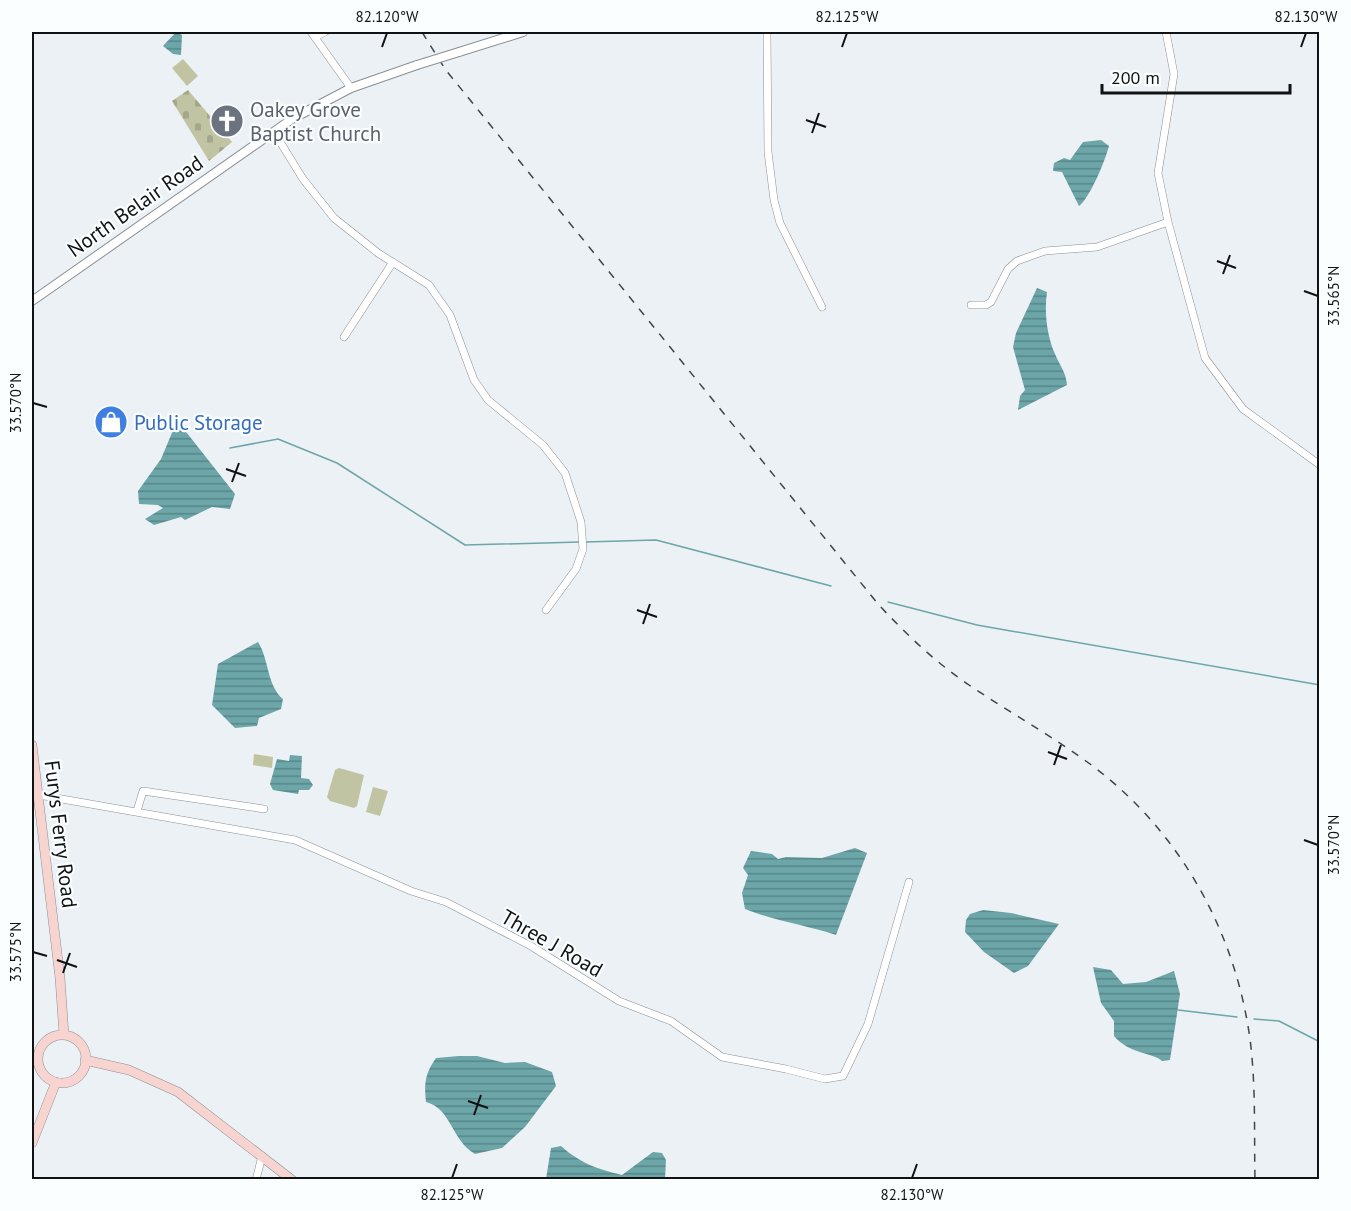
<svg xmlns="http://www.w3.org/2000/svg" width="1351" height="1211" font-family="'PT Sans',sans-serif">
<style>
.cemetery{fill:url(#cemetery-stones)}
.park{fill:#c1c4a2}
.water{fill:url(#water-rules)}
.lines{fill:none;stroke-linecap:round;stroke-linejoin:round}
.stream{stroke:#6ca6a8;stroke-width:1.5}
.minor-casing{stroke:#8b8f93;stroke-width:8}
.tertiary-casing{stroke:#8b8f93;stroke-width:10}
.secondary-casing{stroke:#8b8f93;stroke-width:10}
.minor{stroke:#fff;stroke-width:7}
.tertiary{stroke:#fff;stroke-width:8}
.secondary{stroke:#f7d4d0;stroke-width:9}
.rail{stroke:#424546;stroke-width:1.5;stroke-dasharray:8 8;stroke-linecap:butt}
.tertiary-bridge-casing{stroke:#8b8f93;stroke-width:10;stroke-linecap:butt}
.tertiary-bridge{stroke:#fff;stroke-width:8}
.ticks{fill:none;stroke:#101213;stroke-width:2}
.labels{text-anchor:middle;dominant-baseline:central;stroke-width:4.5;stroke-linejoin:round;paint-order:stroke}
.worship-label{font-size:21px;fill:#5b616d;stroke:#fbfeff;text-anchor:start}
.street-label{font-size:21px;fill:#101213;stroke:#fbfeff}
.shop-label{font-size:21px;fill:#366cbe;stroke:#fbfeff;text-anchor:start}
.neatline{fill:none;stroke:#101213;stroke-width:2}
.ticks-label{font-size:15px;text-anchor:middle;fill:#101213}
</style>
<defs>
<pattern id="cemetery-stones" width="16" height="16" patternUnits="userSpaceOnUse" patternTransform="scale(1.5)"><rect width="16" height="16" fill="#c1c4a2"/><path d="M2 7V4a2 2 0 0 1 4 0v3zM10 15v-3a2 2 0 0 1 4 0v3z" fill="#a5a78b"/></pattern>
<pattern id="water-rules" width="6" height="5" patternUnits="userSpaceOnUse" patternTransform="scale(1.5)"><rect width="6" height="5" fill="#6ca6a8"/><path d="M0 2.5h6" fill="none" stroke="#578688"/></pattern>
</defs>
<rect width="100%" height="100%" fill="#ecf1f5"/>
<path class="cemetery" d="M188 90 232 142 209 161 172 101Z"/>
<path class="park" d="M183 59 198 76 187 86 172 68Z
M254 754 273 757 272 768 253 765Z
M339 768 364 775 357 806 354 808 330 801 327 797 335 770Z
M373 787 388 791 380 816 366 812Z"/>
<path class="water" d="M176 32 182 35 181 55 173 54 163 46Z
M1101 140 1109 146C1105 161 1090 198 1079 206L1062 172 1053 171 1054 163 1064 158 1070 160 1083 142Z
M1037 288 1047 292C1044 312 1047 336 1055 354 1060 366 1066 372 1067 385L1018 410 1020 396 1025 390 1013 347 1016 333Z
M174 428H183L235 494 230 509 212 507 185 520 181 517 154 525 145 519 163 508 158 505 139 504 138 491 161 459Z
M258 642C269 659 267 686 283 699L281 709 259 718 257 726 235 728 212 705 218 664Z
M290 755 302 756 301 778 309 779 313 785 309 790H299L298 794 273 790 270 784 277 759 289 761Z
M855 848 867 853 836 935C806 925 775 921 745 909L742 893 748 875 743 868 751 851 772 854 778 859 786 857 822 858Z
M983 910 1011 913 1059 924 1028 966 1014 973 984 952 965 932 966 920 970 914Z
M1093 967 1111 970 1123 984 1146 982 1174 971 1180 994 1170 1060 1162 1061C1154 1053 1129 1054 1114 1036V1021L1101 1003Z
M459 1056H477L505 1063 525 1062 552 1072 556 1086 525 1127 502 1148 475 1154C452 1141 451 1108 426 1102 424 1083 425 1074 436 1058Z
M561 1146C580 1163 597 1169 622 1175L653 1152 662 1153 666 1160 665 1179H546L551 1148Z"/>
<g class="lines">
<path class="stream" d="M230 448 278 439 337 463 465 545 580 542
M585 542 656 540 831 586
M888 602 977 625 1320 685
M1178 1010 1237 1017
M1254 1019 1279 1021 1320 1042"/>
<defs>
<path id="minor" d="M311 32 351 88
M767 32 768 152 774 200 780 223 822 307
M1166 32 1174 74 1158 173 1168 222 1205 358 1243 409 1320 465
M315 37 325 32
M274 132 303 179 334 218 378 253 429 285 450 315 474 380 488 400 543 445 565 473 581 522 583 549 576 569 546 610
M971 305H986L991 302 1008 269 1017 261 1045 251 1097 247 1168 222
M344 337 393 262
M39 795 295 840 411 891 446 902 531 946 619 1001 671 1021 722 1057 786 1069 825 1079 843 1076 868 1024 909 882
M137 811 143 791 264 809
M256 1180 262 1156"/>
<path id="tertiary" d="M459 52 523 32
M32 301 292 119 351 88 417 65"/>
<path id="secondary" d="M32 745 60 978 64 1035
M38 1059a24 24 0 1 1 48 0a24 24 0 1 1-48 0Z
M85 1060 129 1070 178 1092 292 1180
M32 1143 56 1082"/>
</defs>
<use href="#minor" class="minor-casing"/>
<use href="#tertiary" class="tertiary-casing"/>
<use href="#secondary" class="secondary-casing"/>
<use href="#minor" class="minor"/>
<use href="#tertiary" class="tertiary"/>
<use href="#secondary" class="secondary"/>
<path class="rail" d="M422 32 445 69 878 604C906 634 935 662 969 685 1009 712 1052 736 1090 764 1179 830 1235 930 1250 1039 1256 1085 1254 1133 1255 1180"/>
<defs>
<path id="tertiary-bridge" d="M417 65 459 52"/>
</defs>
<use href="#tertiary-bridge" class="tertiary-bridge-casing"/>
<use href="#tertiary-bridge" class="tertiary-bridge"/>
</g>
<path class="ticks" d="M382 47 387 33M842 47 847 33M1301 47 1306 33M806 120 826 127M812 133 819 113M1217 261 1236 268M1223 274 1230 255M1304 291 1318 296M33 403 47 407M226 469 246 476M232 482 239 463M637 610 657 617M643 624 650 604M1048 752 1067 759M1054 765 1061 745M1304 840 1318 845M33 952 47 956M57 960 77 967M63 973 70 953M468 1101 488 1108M474 1115 481 1095M452 1178 457 1164M912 1178 917 1164"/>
<defs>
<symbol id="church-disc" viewBox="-11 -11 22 22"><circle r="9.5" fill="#6b7280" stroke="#fbfeff"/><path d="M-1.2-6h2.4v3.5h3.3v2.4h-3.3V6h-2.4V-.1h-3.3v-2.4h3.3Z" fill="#fff"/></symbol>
<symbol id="shop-disc" viewBox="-11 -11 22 22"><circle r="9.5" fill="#3f7fe0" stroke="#fbfeff"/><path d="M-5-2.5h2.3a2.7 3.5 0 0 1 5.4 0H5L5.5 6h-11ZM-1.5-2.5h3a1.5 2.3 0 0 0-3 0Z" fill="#fff"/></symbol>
</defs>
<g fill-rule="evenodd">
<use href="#church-disc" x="208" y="102" width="38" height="38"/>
<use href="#shop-disc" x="92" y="403" width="38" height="38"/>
</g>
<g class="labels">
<g class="worship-label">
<text x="250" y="109">Oakey Grove<tspan x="250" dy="24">Baptist Church</tspan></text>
</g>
<g class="street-label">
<text transform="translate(135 206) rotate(-35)">North Belair Road</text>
<text transform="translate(61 834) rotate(83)">Furys Ferry Road</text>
<text transform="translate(552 943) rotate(30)">Three J Road</text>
</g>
<g class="shop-label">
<text x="134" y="422">Public Storage</text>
</g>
</g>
<rect width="1351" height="1211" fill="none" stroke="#fbfeff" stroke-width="66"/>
<path d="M1102 84v9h188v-9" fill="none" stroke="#101213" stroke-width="3"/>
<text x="1111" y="84" font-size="18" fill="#101213" stroke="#fbfeff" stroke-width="4.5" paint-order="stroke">200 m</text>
<rect x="33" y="33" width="1285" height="1145" class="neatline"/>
<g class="ticks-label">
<text x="387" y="22">82.120°W</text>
<text x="847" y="22">82.125°W</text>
<text x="1306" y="22">82.130°W</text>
<text transform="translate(1334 296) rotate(-90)" y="5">33.565°N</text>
<text transform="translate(16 403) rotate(-90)" y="5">33.570°N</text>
<text transform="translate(1334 845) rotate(-90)" y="5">33.570°N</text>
<text transform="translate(16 952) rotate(-90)" y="5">33.575°N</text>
<text x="452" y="1200">82.125°W</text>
<text x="912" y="1200">82.130°W</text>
</g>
</svg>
